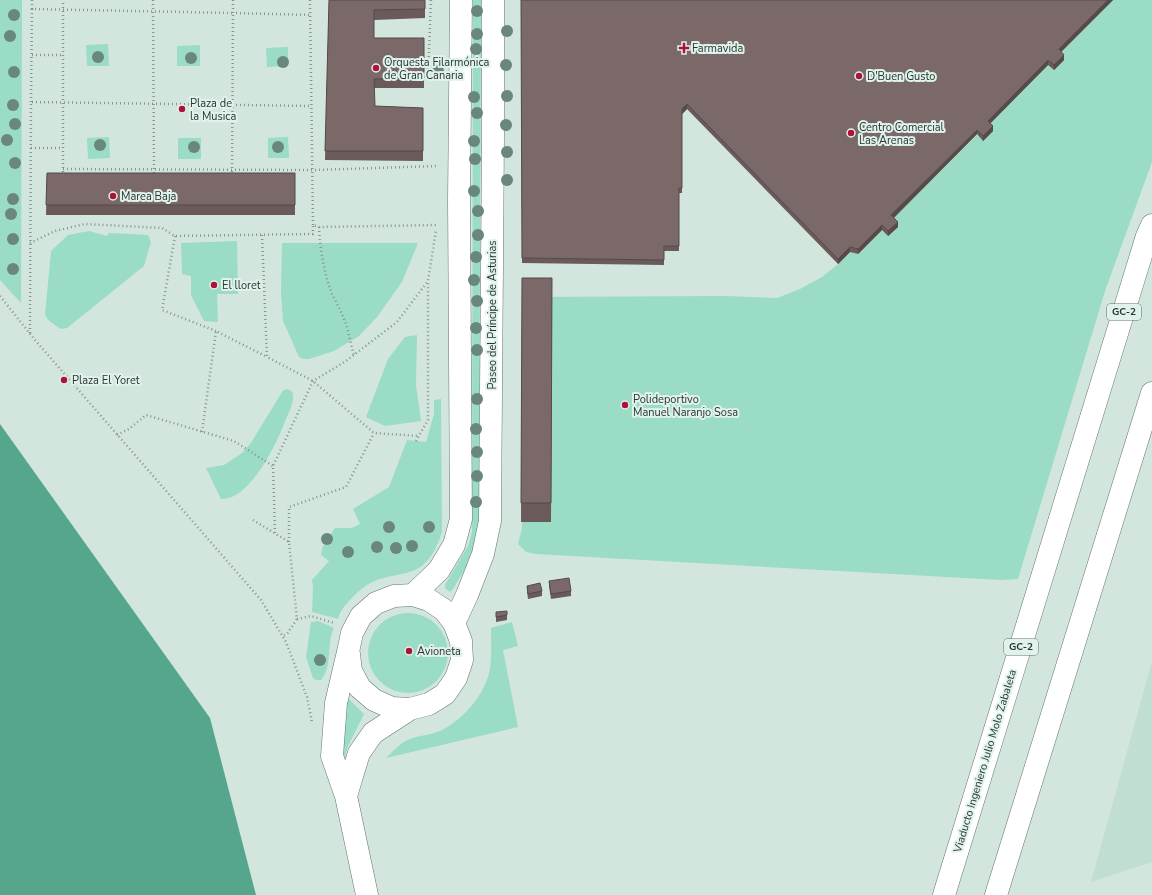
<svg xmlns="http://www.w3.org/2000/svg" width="1152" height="895" font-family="'Nunito Sans',sans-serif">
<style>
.built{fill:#c1ded3}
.green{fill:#9adcc5}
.water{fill:#56a68d}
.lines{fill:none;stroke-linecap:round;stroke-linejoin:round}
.tertiary-casing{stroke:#63756e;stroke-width:23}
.trunk-casing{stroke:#63756e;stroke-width:23}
.path{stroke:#86948f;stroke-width:2.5;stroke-dasharray:1 3;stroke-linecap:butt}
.tertiary{stroke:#fff;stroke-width:22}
.trunk{stroke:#fff;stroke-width:22}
.tree{fill:#6a877e}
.wall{fill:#6a5a5a}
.shaded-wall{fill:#564a4a}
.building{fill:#7b6969;stroke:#564a4a}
.poi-dot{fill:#ab1436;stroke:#dff3ec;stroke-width:1.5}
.labels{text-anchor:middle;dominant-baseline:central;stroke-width:4;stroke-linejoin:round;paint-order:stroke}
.shield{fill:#dff3ec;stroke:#616d68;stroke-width:1}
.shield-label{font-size:10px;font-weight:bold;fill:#2b3330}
.poi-label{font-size:11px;fill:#2b3330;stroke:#dff3ec;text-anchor:start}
.street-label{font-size:11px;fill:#2b3330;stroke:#dff3ec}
</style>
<rect width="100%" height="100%" fill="#d2e6de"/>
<path class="built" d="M1152 661V862L1091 882Z"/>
<path class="green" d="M0 0H22L21 303 0 280Z
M473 0H481L479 531C476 552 464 571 453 589L450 592 445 588V585L468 546 472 532Z
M1113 0H1152V162L1105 291 1018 579 1001 580 536 554 526 552 518 544 522 528V297L727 296 777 298 800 289 822 277 838 264 851 252 858 254 882 230 888 236 891 220 977 135 984 141 988 126 1048 65 1054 70 1064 60 1059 54Z
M108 44 109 66H87L86 45Z
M200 45V66H177V46Z
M288 47V66L267 67 266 48Z
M109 137 110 158 88 159 87 138Z
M288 137 289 158H268V138Z
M178 138H201V159H178Z
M89 231 107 236 109 233 148 235 151 242 144 266 67 328 61 329 49 321 45 315 51 251 68 235Z
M237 241 238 294H217L218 322 204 321 191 295V276L182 274 181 243Z
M282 243H418L402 282 377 317 359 336 334 351 309 359H303L299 357 283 321 281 292Z
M417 335 416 385 421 421 385 426 366 417 388 359 405 337Z
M287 389C290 390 293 391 293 395 294 402 289 412 286 419 278 441 250 501 221 499L206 468 224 465 242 453 251 443 282 392 284 390Z
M441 399 442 532C438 544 433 556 424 564 414 574 397 574 384 578 370 581 360 589 351 599 345 605 340 611 338 619L312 612 313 588 312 580 329 561 321 555 323 546 335 528H352L360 524 353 509 389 487 407 440 426 442 434 414V400Z
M368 653a40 40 0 1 1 80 0a40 40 0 1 1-80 0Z
M318 621 334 628C326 643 333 667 321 680H316L313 678 306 657 311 622Z
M512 622 518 646 503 650 518 727 386 758C394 750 402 741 413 738 422 735 431 735 440 731 463 720 486 694 490 668 492 655 491 641 491 628Z
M347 699 350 700 364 714 348 746 343 764 338 759Z"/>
<path class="water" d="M0 424 210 718 256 895H0Z"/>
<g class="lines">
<defs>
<path id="tertiary" d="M413 595 439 570 454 545 461 519 459 200 461 0
M454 623 467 595 483 554 490 521 493 135V0
M349 654 351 671 360 688 374 700 392 708 410 709
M346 796 359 753 373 733 410 709 429 704 445 694 456 678 462 660 461 641 454 623 444 610 429 600 413 595 394 596 376 603 361 616 352 633 348 652 336 703 332 756 346 796 367 895"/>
<path id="trunk" d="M944 895 1147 236 1152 225
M996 895 1152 393"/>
</defs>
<use href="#tertiary" class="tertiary-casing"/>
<use href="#trunk" class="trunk-casing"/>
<path class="path" d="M153 0 154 176
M233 0V13L310 15
M310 0 313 225
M431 0 428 77 439 78
M32 9V0
M32 55H63
M31 102 32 9 233 13 232 177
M31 148H63
M63 169 313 170 438 166
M63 176V0
M319 227C320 250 324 272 332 294 336 302 341 311 344 319 349 330 350 343 354 355
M262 235 267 357 313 381 374 433 419 436
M175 236 162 310 216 331
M30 243 55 231 85 224 162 228 175 236 313 234V225L319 227 437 225
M0 296 35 340 261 600 286 642 307 697 312 722
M30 333 31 102 312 106
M202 432 216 331 267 357
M117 435 129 429 146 415 234 441 273 466
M416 441 428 420V281
M253 520 289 542 297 619 287 634 283 636
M275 533 273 466 313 381 346 361 397 322 428 281 436 230
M289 542V507L346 487 374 433
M297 619 311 616 334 623"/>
<use href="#tertiary" class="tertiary"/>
<use href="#trunk" class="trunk"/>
</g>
<g class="tree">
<circle cx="477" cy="11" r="6"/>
<circle cx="14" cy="15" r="6"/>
<circle cx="507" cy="31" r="6"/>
<circle cx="477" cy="34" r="6"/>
<circle cx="10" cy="36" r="6"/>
<circle cx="476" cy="49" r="6"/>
<circle cx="98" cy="57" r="6"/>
<circle cx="191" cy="58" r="6"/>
<circle cx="283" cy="62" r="6"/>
<circle cx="506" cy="65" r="6"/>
<circle cx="438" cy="71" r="6"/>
<circle cx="14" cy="72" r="6"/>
<circle cx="507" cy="96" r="6"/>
<circle cx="474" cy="97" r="6"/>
<circle cx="13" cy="105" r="6"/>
<circle cx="477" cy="113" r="6"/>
<circle cx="15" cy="124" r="6"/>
<circle cx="506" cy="125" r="6"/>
<circle cx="7" cy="140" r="6"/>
<circle cx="474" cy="141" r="6"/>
<circle cx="100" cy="145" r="6"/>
<circle cx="194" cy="147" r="6"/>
<circle cx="278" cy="147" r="6"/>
<circle cx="507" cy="152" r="6"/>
<circle cx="475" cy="159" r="6"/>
<circle cx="15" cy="163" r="6"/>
<circle cx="507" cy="180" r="6"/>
<circle cx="474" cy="191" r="6"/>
<circle cx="13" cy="199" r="6"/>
<circle cx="478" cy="211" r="6"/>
<circle cx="11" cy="214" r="6"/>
<circle cx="478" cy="235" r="6"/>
<circle cx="13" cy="239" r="6"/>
<circle cx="476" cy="257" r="6"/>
<circle cx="13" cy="269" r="6"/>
<circle cx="474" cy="280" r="6"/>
<circle cx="477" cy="301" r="6"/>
<circle cx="476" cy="328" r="6"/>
<circle cx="477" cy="350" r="6"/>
<circle cx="477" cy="399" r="6"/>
<circle cx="476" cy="429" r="6"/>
<circle cx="477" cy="452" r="6"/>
<circle cx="477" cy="476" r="6"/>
<circle cx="476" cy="502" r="6"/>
<circle cx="389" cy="527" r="6"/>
<circle cx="429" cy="527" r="6"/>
<circle cx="327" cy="539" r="6"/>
<circle cx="412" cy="546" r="6"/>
<circle cx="377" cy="547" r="6"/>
<circle cx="396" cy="548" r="6"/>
<circle cx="348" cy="552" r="6"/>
<circle cx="320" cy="660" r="6"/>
</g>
<path class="wall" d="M329 0H425V18L374 20V38H424V88H374L375 106 423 108V161L325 160Z
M521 0H1113L1061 52 1064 60 1054 70 1048 65 990 123 993 131 983 141 977 134 894 218 898 227 888 236 882 230 858 254 850 252 838 264 687 109 682 114V193H679V251H664V265L522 263Z
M47 173H295V215H46Z
M522 278H552L551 522H521Z
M549 581 571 591V596L551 599 549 586Z
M527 586 542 591V596L528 599 527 591Z
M496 612 507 615V620L496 622Z"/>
<path class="shaded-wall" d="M1108 0H1113L1059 54V49Z
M1064 55V60L1054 70V65Z
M1048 60V65L988 126V121Z
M687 104V109L682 114V109Z
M993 126V131L983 141V136Z
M977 130V134L891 220V215Z
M898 222V227L888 236V231Z
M882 225V230L858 254V249Z
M850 247V252L838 264V259Z"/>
<path class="building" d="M329 0H425V9L374 10V38H424V78L374 79 375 106 423 108V151H325Z
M521 0H1108L1059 49 1064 55 1054 65 1048 60 988 121 993 126 983 136 977 130 891 215 898 222 888 231 882 225 858 249 850 247 838 259 687 104 682 109V188H679V246H664V260L522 258Z
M47 173H295V205H46Z
M522 278H552L551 503H521Z
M569 578 571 591 551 594 549 581Z
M540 583 542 591 528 594 527 586Z
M507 611V615L496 617V612Z"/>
<g class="poi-dot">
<path d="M682 42h4v4h4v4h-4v4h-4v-4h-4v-4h4z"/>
<circle cx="376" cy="68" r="4"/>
<circle cx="859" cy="76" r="4"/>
<circle cx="182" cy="109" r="4"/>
<circle cx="851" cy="133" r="4"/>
<circle cx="113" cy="196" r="4"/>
<circle cx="214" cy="285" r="4"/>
<circle cx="64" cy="380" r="4"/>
<circle cx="625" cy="405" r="4"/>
<circle cx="409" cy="651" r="4"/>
</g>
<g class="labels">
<g class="shield">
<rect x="1107" y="304" width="34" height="16" rx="3"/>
<rect x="1004" y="639" width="34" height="16" rx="3"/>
</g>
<g class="shield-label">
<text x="1124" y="312">GC-2</text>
<text x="1021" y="647">GC-2</text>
</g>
<g class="poi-label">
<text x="692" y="48">Farmavida</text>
<text x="384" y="62">Orquesta Filarmónica<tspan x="384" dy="13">de Gran Canaria</tspan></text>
<text x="867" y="76">D'Buen Gusto</text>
<text x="190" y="103">Plaza de<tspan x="190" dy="13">la Musica</tspan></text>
<text x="859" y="127">Centro Comercial<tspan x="859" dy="13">Las Arenas</tspan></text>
<text x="121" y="196">Marea Baja</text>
<text x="222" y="285">El lloret</text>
<text x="72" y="380">Plaza El Yoret</text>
<text x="633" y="399">Polideportivo<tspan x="633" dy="13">Manuel Naranjo Sosa</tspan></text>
<text x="417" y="651">Avioneta</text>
</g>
<g class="street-label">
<text transform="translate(492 315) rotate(-90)">Paseo del Príncipe de Asturias</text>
<text transform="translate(985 761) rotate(-73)">Viaducto Ingeniero Julio Molo Zabaleta</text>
</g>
</g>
</svg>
